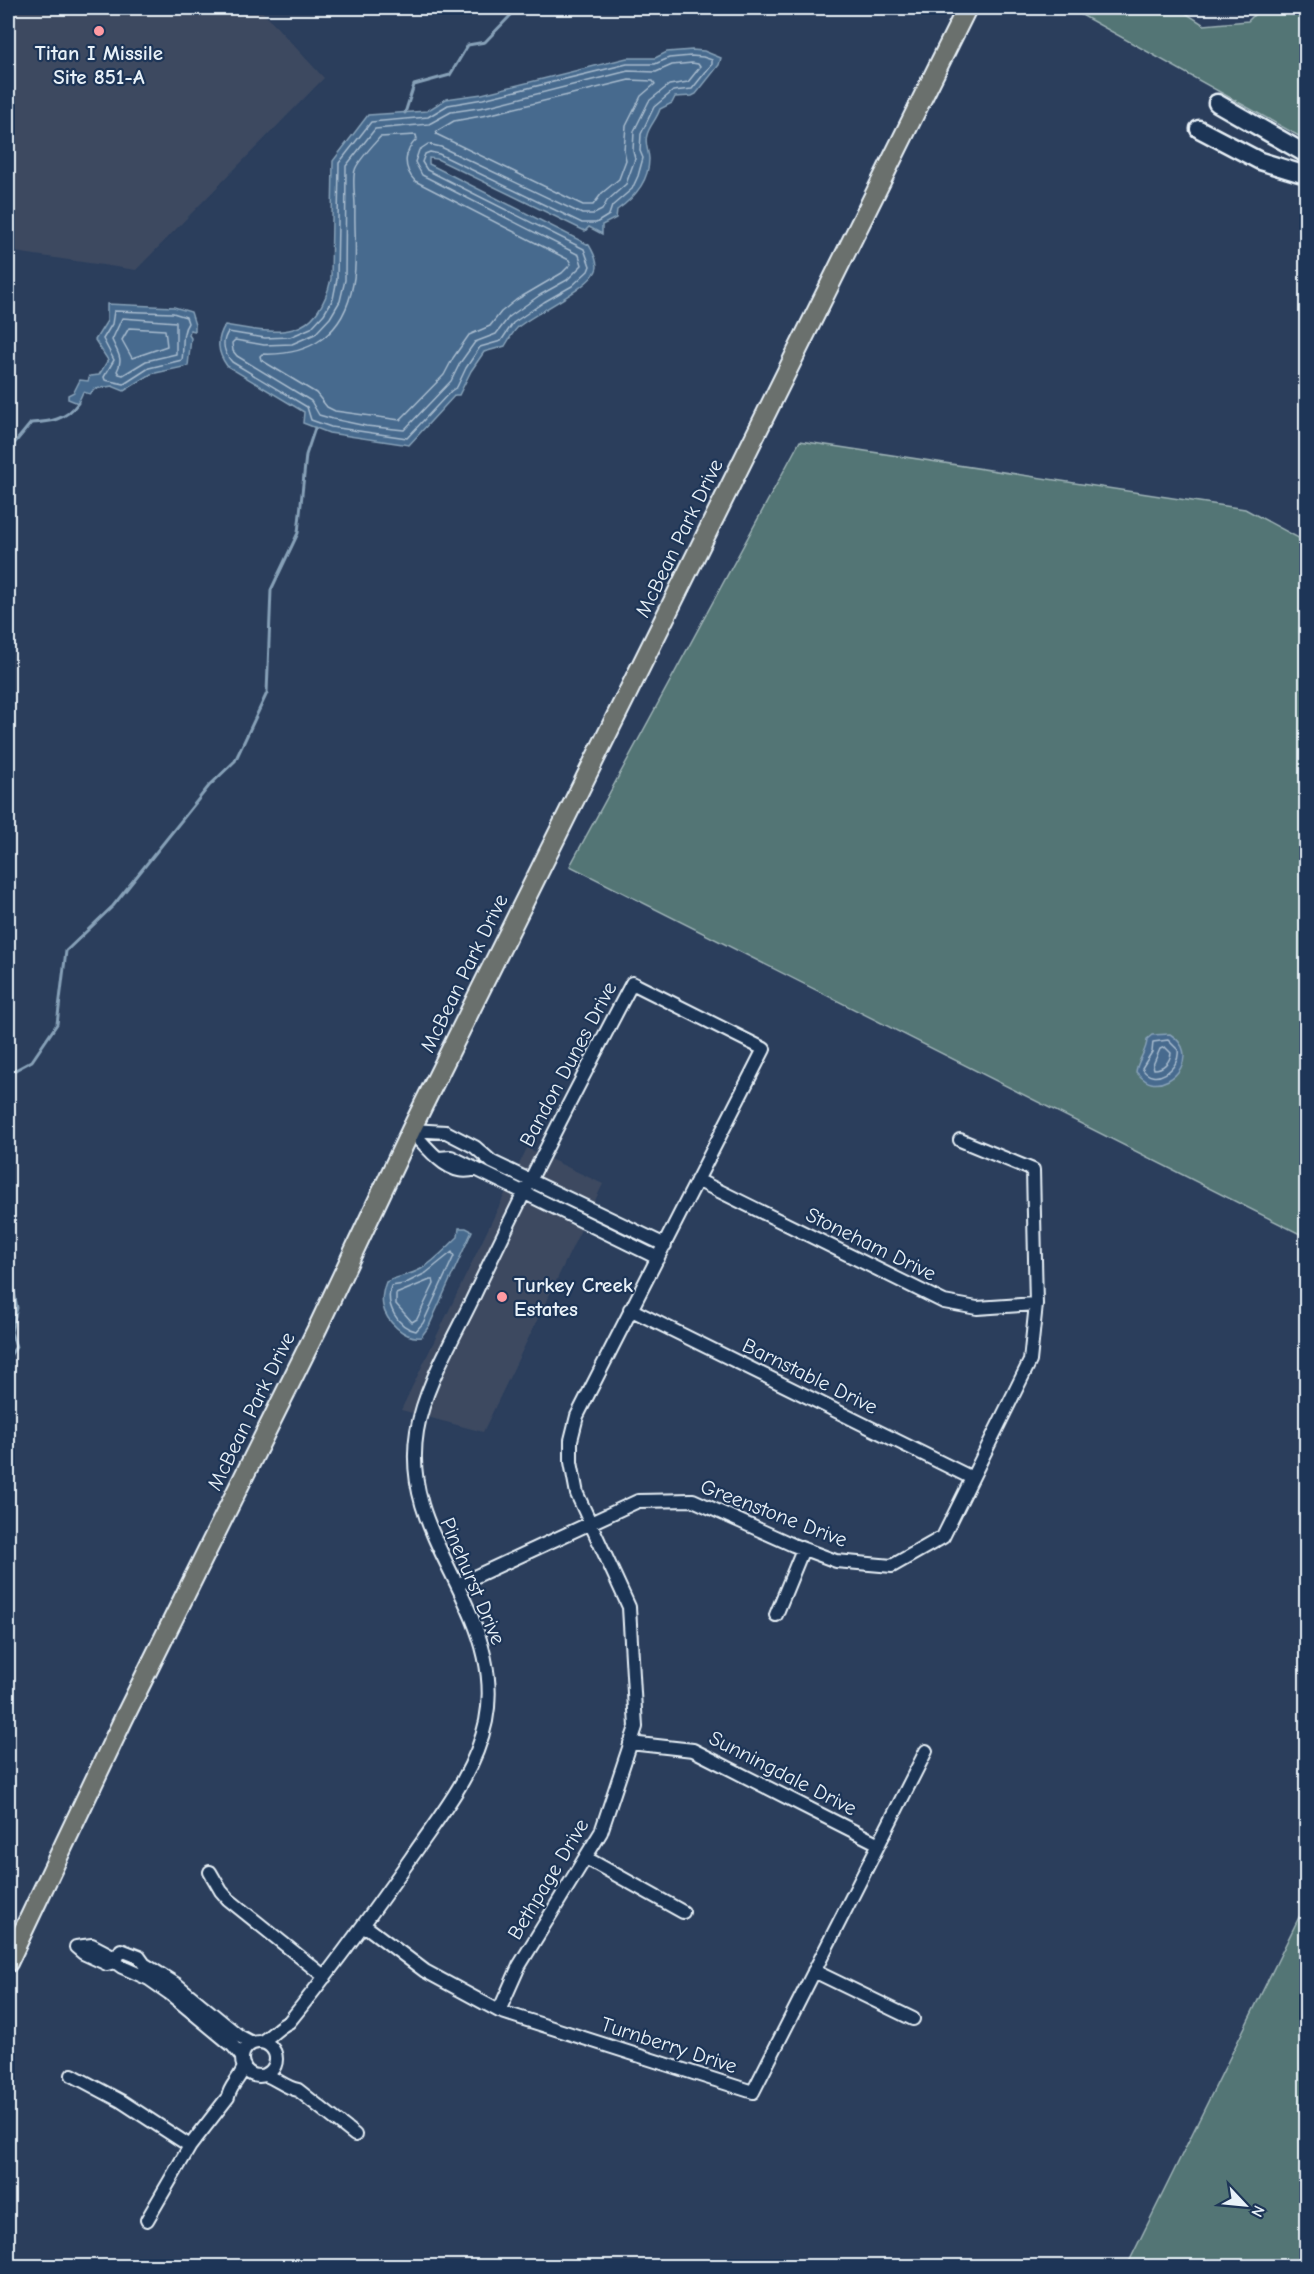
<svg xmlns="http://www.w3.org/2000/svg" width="1314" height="2274" font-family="'Comic Neue',sans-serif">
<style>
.built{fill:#3c4961}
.green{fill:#527474;stroke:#9db2b6;stroke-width:1.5}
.water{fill:#476b8e;stroke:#87a1b8;stroke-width:1.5}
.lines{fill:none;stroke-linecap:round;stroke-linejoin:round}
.shore{stroke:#a8bbce;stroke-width:1.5}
.stream{stroke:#87a1b8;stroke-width:3}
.street-casing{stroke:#e8f1f8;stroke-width:16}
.secondary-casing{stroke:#e8f1f8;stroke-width:21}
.primary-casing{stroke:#e8f1f8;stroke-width:22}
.street{stroke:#1d3557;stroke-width:12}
.secondary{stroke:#1d3557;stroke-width:16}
.primary{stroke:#6b706d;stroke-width:18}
.poi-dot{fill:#ff9aa2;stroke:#1d3557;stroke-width:2}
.labels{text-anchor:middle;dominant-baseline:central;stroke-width:4.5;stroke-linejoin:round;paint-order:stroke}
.poi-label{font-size:21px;font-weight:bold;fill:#e8f1f8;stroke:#1d3557}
.street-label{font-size:21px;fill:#e8f1f8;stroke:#1d3557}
</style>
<rect width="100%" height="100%" fill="#2b3e5c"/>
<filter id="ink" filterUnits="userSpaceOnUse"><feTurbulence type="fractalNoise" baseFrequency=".0167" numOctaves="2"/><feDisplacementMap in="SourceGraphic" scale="12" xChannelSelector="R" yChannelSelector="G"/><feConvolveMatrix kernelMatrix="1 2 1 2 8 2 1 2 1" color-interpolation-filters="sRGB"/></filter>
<g filter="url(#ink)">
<path class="built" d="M8 8H259L324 78 136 270 8 251Z
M527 1148 603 1184 483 1432 401 1410Z"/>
<path class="green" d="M1069 8H1178L1204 25 1248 21 1261 8H1306V140Z
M800 441 1245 509 1306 542V1237L570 866Z
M1306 1903V2266H1127Z"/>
<path class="water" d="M692 50 704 51 721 58 719 65 696 94 692 96 675 97 672 103 660 109C657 119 649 126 647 135 644 144 649 151 649 159 649 181 634 198 617 210L616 218 602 225V234L589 227 585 231 437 159 429 158V164L433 166 589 245C592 250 597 260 597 267 595 286 534 313 518 327 513 332 509 339 505 346L484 352 471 371 459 395H455L409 445 329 433 303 423 304 412 227 366C217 352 216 340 225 325 276 334 317 343 331 279L333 161 368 115 427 111 446 99 482 94 627 58H655L667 52Z
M107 304 174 307 191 312 195 325V331L190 330 189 335 191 338 188 366 151 374 124 391 112 386 95 389 90 394 83 392 78 403 68 399V395L74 392 80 380 88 381 90 376 99 375 108 360 95 340 107 321Z
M1170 1034C1201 1054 1174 1088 1151 1083 1145 1082 1140 1076 1136 1072 1137 1060 1147 1052 1147 1039L1152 1035Z
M459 1228H466L472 1231 429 1326 421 1337C404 1339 386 1321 383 1306 381 1297 383 1290 386 1282 397 1276 409 1276 421 1269 435 1261 447 1247 458 1237Z"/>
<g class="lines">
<path class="shore" d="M691 56 703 57 712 60V64L692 89 673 91 654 107 641 134 640 151 643 158 638 176 632 189 612 206 609 215 596 223H582L439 154 430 152 425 154 422 162 427 170 584 249 590 266 588 271 572 286 544 302 513 323 501 341 480 347 466 368 457 387 451 391 407 438 331 427 311 420 307 407 232 362C224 353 221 342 228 332L265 338 290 337 311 328 324 314 333 299 337 279 339 163 371 122 428 117 448 105 483 99 627 64H655L669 58Z
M692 63 698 64 700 67 688 82 669 85 649 101 634 131 633 151 635 159 626 184 607 201 602 210 594 214H582L441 147 428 144 419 150 415 162 422 175 579 255 582 265 567 280 540 295 509 317 496 334 475 342 460 363 451 381 404 430 366 426 333 419 319 415 311 401 237 356 233 351 232 343 235 340 264 345 292 344 315 334 330 318 340 301 345 280 346 166 375 129 429 124 451 112 485 107 628 71 656 72 672 65Z
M629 80 653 81 655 84 641 96 626 126 624 150 626 160 619 179 602 193 593 205H583L436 134 437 131 454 121 487 115Z
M416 135 417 139C404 151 402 167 415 181L569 260 571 264 562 273 516 300 501 312 490 326 469 335 453 358 444 375 400 420 335 411 327 407 316 393 261 360 260 356 262 354C311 356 344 334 353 284 358 260 354 231 355 206 355 195 352 180 355 170 357 162 374 144 380 137Z
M114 311 173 313 186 317 188 323C181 333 184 347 182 360L149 368 124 384 105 380 104 377 114 360 103 339 112 324Z
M122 318 176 322V354L146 361 123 375 119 374 117 371C124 358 117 352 112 340Z
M129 328 165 330 167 346 132 358 122 340Z
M1168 1040 1178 1050C1181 1069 1153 1088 1142 1068L1152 1052 1153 1042Z
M1165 1047 1171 1053C1170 1062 1163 1069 1154 1069L1153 1065 1160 1049Z
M452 1252 454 1256 423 1323 416 1331C397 1327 385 1305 391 1286L404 1284 426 1273Z
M430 1280H433L434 1284 417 1319 412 1322 396 1304V1294Z"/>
<path class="stream" d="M405 113 414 85 450 75 468 45 485 42 511 15V8
M8 451 31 423C50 422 66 420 78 403
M8 1074 32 1061 57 1024 66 951 113 906 209 786 235 761 267 693 271 590 298 533 306 455 315 428
M8 1283 13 1287 17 1308 11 1332 16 1347 8 1358"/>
<defs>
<path id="street" d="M411 1130 446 1132 475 1147 492 1162 665 1245
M411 1130C426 1146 449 1179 475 1169
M439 1158 451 1157 658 1258
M697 1180 944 1302 977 1308 1036 1304
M630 1309 972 1478
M457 1585 638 1501 693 1500 793 1545 836 1561 892 1566 943 1537 1030 1361 1036 1304 1033 1170 960 1140
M776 1615 803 1549
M630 1743 693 1750 879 1844
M586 1858 683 1912
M210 1872 221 1891 228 1899 325 1977
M364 1925 425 1971 499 2011 753 2092 926 1751
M76 1947 83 1953 107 1964 115 1962 121 1950 139 1957 144 1964 176 1984 239 2036 252 2043
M76 1947 92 1945 111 1955 115 1962 122 1967 149 1979 169 1993 233 2046 242 2057
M814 1971 913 2019
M261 2042C272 2036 279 2026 289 2022 333 1968 371 1915 411 1858 441 1814 475 1774 486 1721 493 1686 485 1649 472 1618 446 1554 405 1504 417 1431 424 1388 452 1341 471 1302 522 1194 576 1089 632 983L764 1049 577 1416 571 1440V1462L577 1494 629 1607 636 1727 601 1832 519 1966 499 2011
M242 2059a17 17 0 1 1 34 0a17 17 0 1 1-34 0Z
M72 2075 121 2101 190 2146
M266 2075C277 2079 286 2088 298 2090L355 2135
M147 2220 190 2146 228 2097C230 2085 241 2078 244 2066"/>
<path id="secondary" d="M1217 103 1306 154
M1199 129 1260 161 1306 175"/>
<path id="primary" d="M8 1963 124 1718 318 1327 411 1130 967 8"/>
</defs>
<use href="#street" class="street-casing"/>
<use href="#secondary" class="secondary-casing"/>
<use href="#primary" class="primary-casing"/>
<use href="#street" class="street"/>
<use href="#secondary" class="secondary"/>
<use href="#primary" class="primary"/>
</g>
</g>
<g class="poi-dot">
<circle cx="99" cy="31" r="6"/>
<circle cx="502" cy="1297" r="6"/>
</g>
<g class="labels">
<g class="poi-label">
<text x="99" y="53">Titan I Missile<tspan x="99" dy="24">Site 851-A</tspan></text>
<text x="514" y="1285" text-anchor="start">Turkey Creek<tspan x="514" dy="24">Estates</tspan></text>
</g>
<g class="street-label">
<text transform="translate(679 538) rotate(-64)">McBean Park Drive</text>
<text transform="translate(464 973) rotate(-64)">McBean Park Drive</text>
<text transform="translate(568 1064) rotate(-62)">Bandon Dunes Drive</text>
<text transform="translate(871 1244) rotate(26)">Stoneham Drive</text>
<text transform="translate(810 1376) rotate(26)">Barnstable Drive</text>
<text transform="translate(251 1411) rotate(-64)">McBean Park Drive</text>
<text transform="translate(774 1513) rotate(21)">Greenstone Drive</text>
<text transform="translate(473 1581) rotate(67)">Pinehurst Drive</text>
<text transform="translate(783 1773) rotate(27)">Sunningdale Drive</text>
<text transform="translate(548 1879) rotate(-59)">Bethpage Drive</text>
<text transform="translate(669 2045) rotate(18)">Turnberry Drive</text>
</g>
</g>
<rect width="1314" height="2274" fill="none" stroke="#1d3557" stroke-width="30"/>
<rect x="15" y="15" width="1284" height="2244" fill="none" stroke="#e8f1f8" stroke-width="2" filter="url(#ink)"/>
<g transform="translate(1245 2205) rotate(116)" stroke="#1d3557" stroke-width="4.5" paint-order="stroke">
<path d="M0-4.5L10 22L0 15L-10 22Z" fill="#e8f1f8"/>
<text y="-9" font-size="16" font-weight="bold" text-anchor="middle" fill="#e8f1f8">N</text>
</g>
</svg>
